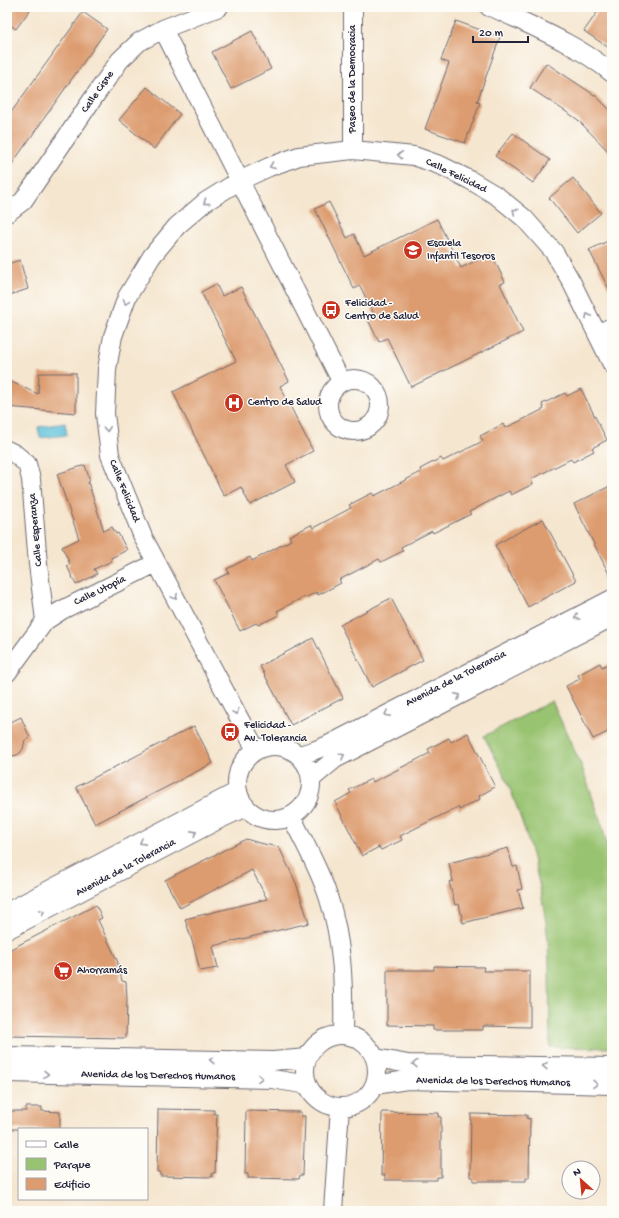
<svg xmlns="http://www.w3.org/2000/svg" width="619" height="1218" font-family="'Gochi Hand',sans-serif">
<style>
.green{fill:#98c370;stroke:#5d7256}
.water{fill:#5cc1da;stroke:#3f728a}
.building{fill:#dd9c6f}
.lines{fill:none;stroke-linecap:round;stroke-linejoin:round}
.minor-casing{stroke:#6c676f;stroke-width:20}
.minor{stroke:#fff;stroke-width:18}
.oneway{stroke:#9c9ca7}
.labels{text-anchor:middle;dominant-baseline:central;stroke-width:3;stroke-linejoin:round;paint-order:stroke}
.street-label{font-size:11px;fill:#22223b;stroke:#fdfcf7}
.poi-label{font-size:11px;fill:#22223b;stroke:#fdfcf7;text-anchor:start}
</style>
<rect width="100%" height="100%" fill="#fdfcf7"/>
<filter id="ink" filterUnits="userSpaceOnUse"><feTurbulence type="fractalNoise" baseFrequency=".025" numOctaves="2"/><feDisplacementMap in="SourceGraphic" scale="8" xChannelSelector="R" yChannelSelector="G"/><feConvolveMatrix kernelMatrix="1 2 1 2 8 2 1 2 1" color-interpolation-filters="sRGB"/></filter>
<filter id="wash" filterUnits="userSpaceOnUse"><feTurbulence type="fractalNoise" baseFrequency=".012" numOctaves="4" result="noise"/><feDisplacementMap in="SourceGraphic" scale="16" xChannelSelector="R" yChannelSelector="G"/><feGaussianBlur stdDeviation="0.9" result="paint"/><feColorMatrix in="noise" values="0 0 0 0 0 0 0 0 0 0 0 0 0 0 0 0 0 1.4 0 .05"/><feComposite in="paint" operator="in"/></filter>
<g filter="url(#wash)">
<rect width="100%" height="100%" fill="#f5e6cf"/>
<path class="green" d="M552 701 582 767 602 825 612 866V1048L550 1047C549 1012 550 976 548 941 543 886 527 830 506 779 499 764 491 750 484 736Z"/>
<path class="water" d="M65 423 67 435 40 438 38 427Z"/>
<g id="blocks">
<path class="building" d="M7 7H32L16 29 7 23Z
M601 7H612V50L584 31Z
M83 12 107 29 7 171V118Z
M456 21 500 37 477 102 480 103 465 143 425 129 449 63 441 60Z
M252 31 271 69 231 89 212 52Z
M546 63 596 96 612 112V155L577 119 530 88Z
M147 87 180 114 154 149 119 120Z
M513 133 550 160 533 183 495 156Z
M573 178 601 213 577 233 549 198Z
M329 202 347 238 354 234 364 255 437 219 461 268 491 253 505 282 500 284 523 332 411 387 387 338 379 342 368 320 375 316 360 286 354 289 315 209Z
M612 239V295L589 250Z
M20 260 28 289 7 296V264Z
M216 284 222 296 241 287 289 381 280 386 313 451 286 465 295 482 250 505 241 487 224 496 173 392 236 361 201 292Z
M39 373H76V413L7 407V380L38 394Z
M581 389 607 440 592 448 594 451 573 462 571 459 531 479 533 484 511 495 509 491 469 512 471 514 433 533 432 531 401 547 403 551 381 562 379 559 339 580 341 583 318 595 317 592 305 598 304 597 277 611 279 615 258 625 256 623 240 631 214 580 229 573 227 569 250 557 252 561 291 540 289 536 311 525 313 528 351 508 349 505 372 493 374 496 390 488 421 472 420 469 441 458 443 461 483 441 480 436 503 424 505 428 518 422 544 409 542 404 565 393 567 396Z
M85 465 90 481 88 482 104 531 112 527 116 534 118 533 127 550 111 558 112 561 94 569 97 574 76 585 67 566 70 564 62 547 79 539 57 474Z
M612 485V580L574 504Z
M543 519 576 581 528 607 495 545Z
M391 598 423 660 372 687 340 625Z
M313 638 343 698 291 725 260 666Z
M612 662V730L593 739 566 686 580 679 578 675 600 663 602 667Z
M21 717 30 738 25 740 23 749 20 753 17 755 7 757V724Z
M194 726 213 763 95 824 76 787Z
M468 733 495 787 479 796 480 799 459 810 458 807 400 836 402 840 381 850 379 847 362 856 335 802 351 793 349 790 371 779 373 782 430 753 428 749 449 738 451 742Z
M246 839 259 843 279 847 296 883 309 923 213 946 218 968 200 971 194 947 185 919 267 899 252 870 180 908 165 880Z
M508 848 513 867 517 866 522 889 518 890 523 908 463 923 459 904 455 905 449 882 453 881 449 863Z
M96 905 102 918 98 920 117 960 122 981 126 982 127 999 126 1038 7 1036V951Z
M434 966 484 967 483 971H530V1027L483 1026V1030H433V1026L387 1025V970H434Z
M26 1107H42V1111L60 1112V1129H7V1111H26Z
M158 1109 214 1110V1114H217L215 1173H212V1177L160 1176V1172H157Z
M246 1111 301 1112V1116H305L303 1175H300L299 1179 248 1178V1174H245Z
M382 1112 439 1113 438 1117H441V1177H437V1180H385V1175H381Z
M471 1114 527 1115V1119L530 1118 529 1178H526V1181H473V1177H470Z"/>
</g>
</g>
<g filter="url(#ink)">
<use href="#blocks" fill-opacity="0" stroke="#6c676f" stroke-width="1"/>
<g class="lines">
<defs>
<path id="minor" d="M353 7V150
M489 7 496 9C536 28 578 45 612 73
M163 29 341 381
M7 213 23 201 94 97 120 60 139 42 163 29 219 7
M597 334 612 327
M328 405a26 26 0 1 1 52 0a26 26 0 1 1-52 0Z
M7 450 15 454 27 464 31 479 38 564 45 621
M7 673 45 621 62 610 156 563
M237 783a37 37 0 1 1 74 0a37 37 0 1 1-74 0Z
M256 750 143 537 110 455 105 414 107 369 113 336 127 297 152 256 177 226 205 202 239 181 269 167 299 156 353 150 414 156 442 166 470 180 497 196 524 218 554 252 571 281 612 364
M299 755 313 751 328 745 612 599
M311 779 335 759 612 617
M291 816C304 842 319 868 328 896 343 940 344 988 343 1035
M7 912 238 791
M7 930 218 820 246 807
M305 1071a36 36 0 1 1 72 0a36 36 0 1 1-72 0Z
M7 1056 273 1061 307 1058
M376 1058 408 1064 612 1067
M7 1073 272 1079 308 1085
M375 1085 407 1080 612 1085
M333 1211 340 1107"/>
</defs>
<use href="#minor" class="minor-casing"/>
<use href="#minor" class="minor"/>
</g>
<defs><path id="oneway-chevron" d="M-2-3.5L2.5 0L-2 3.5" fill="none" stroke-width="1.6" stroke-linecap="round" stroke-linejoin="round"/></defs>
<g class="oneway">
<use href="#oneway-chevron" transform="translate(400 155) rotate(-174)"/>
<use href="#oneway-chevron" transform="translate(272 166) rotate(159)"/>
<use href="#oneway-chevron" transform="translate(206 202) rotate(144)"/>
<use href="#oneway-chevron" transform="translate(515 211) rotate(-141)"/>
<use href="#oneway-chevron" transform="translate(126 302) rotate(111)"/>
<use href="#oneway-chevron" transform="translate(588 316) rotate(-115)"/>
<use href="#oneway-chevron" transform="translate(107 429) rotate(84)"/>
<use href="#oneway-chevron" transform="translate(175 597) rotate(62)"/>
<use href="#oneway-chevron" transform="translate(577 617) rotate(153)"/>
<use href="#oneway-chevron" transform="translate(458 696) rotate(-27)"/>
<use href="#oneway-chevron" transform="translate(236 712) rotate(62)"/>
<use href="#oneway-chevron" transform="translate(387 714) rotate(153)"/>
<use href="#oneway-chevron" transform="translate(342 756) rotate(-27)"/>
<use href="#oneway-chevron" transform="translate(194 833) rotate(-28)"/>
<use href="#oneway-chevron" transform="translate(142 842) rotate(152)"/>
<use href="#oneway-chevron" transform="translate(42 912) rotate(-27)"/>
<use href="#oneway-chevron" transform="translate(212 1060) rotate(-179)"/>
<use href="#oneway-chevron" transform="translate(415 1064) rotate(-179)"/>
<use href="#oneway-chevron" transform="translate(545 1066) rotate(-179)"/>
<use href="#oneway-chevron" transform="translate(46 1074) rotate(1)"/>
<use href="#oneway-chevron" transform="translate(260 1078) rotate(1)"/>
<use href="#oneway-chevron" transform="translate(595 1084) rotate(1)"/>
</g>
</g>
<defs>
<symbol id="school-disc" viewBox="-11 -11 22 22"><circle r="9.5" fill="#c8321e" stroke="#fdfcf7"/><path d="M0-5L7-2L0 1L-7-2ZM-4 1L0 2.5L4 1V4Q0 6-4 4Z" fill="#fff"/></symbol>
<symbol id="bus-disc" viewBox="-11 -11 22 22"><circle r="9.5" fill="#c8321e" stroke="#fdfcf7"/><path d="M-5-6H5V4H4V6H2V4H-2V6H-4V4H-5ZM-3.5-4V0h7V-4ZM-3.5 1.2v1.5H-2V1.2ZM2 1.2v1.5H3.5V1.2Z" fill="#fff"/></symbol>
<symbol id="hospital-disc" viewBox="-11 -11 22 22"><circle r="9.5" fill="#c8321e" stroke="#fdfcf7"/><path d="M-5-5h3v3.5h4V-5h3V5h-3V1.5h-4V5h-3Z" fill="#fff"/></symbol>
<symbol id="supermarket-disc" viewBox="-11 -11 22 22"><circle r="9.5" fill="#c8321e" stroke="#fdfcf7"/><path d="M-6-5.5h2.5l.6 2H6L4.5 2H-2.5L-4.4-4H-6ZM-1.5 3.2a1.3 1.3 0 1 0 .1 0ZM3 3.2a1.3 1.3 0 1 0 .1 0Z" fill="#fff"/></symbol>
</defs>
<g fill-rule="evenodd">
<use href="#school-disc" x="402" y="239" width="22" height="22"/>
<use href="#bus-disc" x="320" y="299" width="22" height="22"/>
<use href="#hospital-disc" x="223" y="392" width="22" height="22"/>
<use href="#bus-disc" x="219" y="721" width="22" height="22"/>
<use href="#supermarket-disc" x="52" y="960" width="22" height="22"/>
</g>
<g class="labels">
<g class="street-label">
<text transform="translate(353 79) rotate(-90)">Paseo de la Democracia</text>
<text transform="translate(98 92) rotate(-55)">Calle Cisne</text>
<text transform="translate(456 176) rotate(26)">Calle Felicidad</text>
<text transform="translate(124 491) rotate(68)">Calle Felicidad</text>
<text transform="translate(36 530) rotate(-95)">Calle Esperanza</text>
<text transform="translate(100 591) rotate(-26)">Calle Utopía</text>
<text transform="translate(456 679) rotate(-27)">Avenida de la Tolerancia</text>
<text transform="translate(126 868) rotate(-28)">Avenida de la Tolerancia</text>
<text transform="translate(158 1076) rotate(1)">Avenida de los Derechos Humanos</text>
<text transform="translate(493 1082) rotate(1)">Avenida de los Derechos Humanos</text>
</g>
<g class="poi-label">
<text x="427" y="244">Escuela<tspan x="427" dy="13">Infantil Tesoros</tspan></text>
<text x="345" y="304">Felicidad -<tspan x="345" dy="13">Centro de Salud</tspan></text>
<text x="248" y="403">Centro de Salud</text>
<text x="244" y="726">Felicidad -<tspan x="244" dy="13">Av. Tolerancia</tspan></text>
<text x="77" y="971">Ahorramás</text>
</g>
</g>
<rect width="619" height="1218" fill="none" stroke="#fdfcf7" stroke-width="24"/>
<rect x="18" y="1128" width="130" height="72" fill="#fdfcf7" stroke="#a5a5ac"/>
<rect x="26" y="1141" width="20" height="6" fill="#ffffff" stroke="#a5a5ac"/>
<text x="54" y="1148" font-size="12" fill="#22223b">Calle</text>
<rect x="26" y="1158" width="20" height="12" fill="#98c370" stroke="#a5a5ac"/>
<text x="54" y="1168" font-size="12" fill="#22223b">Parque</text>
<rect x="26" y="1178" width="20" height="12" fill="#dd9c6f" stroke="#a5a5ac"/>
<text x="54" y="1188" font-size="12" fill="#22223b">Edificio</text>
<g transform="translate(581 1180) rotate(333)"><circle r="19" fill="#fdfcf7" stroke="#a5a5ac"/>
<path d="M0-3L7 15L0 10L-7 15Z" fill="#c8321e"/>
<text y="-6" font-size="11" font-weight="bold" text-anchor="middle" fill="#22223b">N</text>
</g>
<path d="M473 36v6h55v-6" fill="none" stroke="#22223b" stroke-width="2"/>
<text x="479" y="36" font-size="12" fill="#22223b" stroke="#fdfcf7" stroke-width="3" paint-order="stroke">20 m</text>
</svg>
